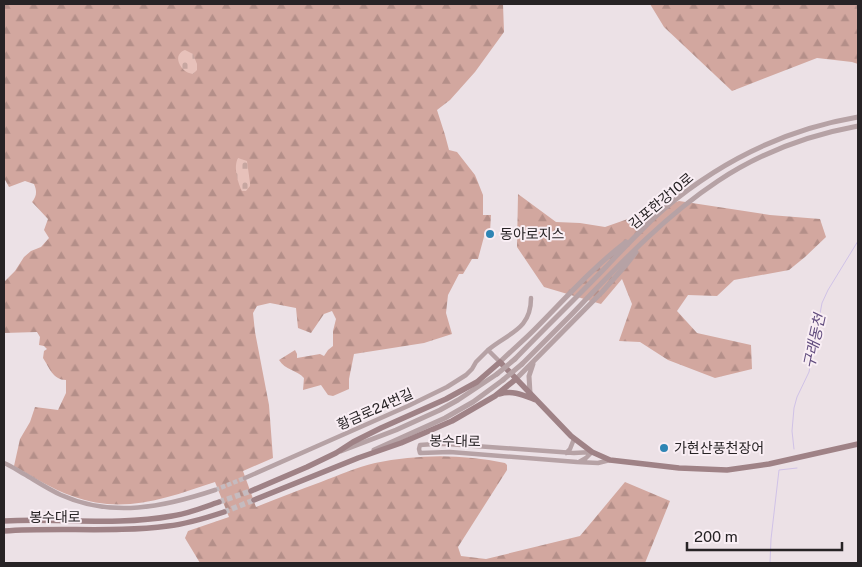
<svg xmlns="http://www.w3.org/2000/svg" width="862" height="567" font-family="'Public Sans','Noto Sans KR',sans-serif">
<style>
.forest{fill:url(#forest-firs)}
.cemetery{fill:url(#cemetery-stones)}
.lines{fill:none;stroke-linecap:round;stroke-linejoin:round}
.stream{stroke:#d0c2e7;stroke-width:1}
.minor-tunnel{stroke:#c5bbbf;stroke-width:4.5;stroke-dasharray:4.5 2;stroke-linecap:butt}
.secondary-tunnel{stroke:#c5bbbf;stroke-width:5.5;stroke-dasharray:5.5 3;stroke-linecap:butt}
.minor{stroke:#b6a2a5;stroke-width:4.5}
.tertiary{stroke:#b6a2a5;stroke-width:5}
.secondary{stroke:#9f8286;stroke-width:5.5}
.tertiary-bridge{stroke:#b6a2a5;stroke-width:5}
.poi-dot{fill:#2e85b4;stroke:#f9eef4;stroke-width:2}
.labels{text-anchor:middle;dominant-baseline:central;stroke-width:4;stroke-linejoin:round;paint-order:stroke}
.street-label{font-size:14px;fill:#272325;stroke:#f9eef4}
.poi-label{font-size:14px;fill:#272325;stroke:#f9eef4;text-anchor:start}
.water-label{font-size:15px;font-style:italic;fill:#604b7d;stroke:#f9eef4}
</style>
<defs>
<pattern id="forest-firs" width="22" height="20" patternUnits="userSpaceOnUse" patternTransform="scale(1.25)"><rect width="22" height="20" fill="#d2a79f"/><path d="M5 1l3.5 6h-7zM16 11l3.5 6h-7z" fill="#b48f89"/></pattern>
<pattern id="cemetery-stones" width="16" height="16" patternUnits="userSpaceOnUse" patternTransform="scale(1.25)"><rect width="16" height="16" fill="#e7c1ba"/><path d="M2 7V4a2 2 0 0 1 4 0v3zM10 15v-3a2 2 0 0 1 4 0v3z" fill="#c6a6a0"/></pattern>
</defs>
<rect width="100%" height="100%" fill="#ece1e6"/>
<path class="forest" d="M4 4H503L504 32 475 72 450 100 437 110 445 135 449 150 457 152 475 175 483 195V215H491L490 232 485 233 478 259H472L463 274H459L448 295 446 313 452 334 424 343 354 354 349 379V389L333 396 328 395 321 385 303 390 304 378C297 370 285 370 279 360L295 350 297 354V358L320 354 324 356 328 350 333 346V331L336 319 332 311 324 314 311 333 298 328 296 308 270 303 257 306 253 313 255 332 269 405 273 458 243 471 256 507C278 498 299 490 321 482 339 475 357 467 375 463 418 454 462 454 505 463L507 465V470L458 547 461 556 486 559 580 536 625 482 670 501 645 563H200L185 538 188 531 229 517 215 482C167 498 123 515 72 496 52 489 33 477 14 466L20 439 30 422 35 407 58 410 66 393V380C53 380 49 367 43 358L44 351 47 349 44 346 39 345 40 337 37 332 4 333V282L15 271 24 257 31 251 41 247 49 238 44 230 48 219 32 202C37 196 37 191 34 184L25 181 9 187 4 178Z
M650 4H858V64L852 62 817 58 732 91 664 27Z
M518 194 556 222 580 223 605 227 679 201 770 215 820 219 826 237 805 257 789 270 734 280 717 296 688 295 677 311 697 333 751 345 752 369 715 378 668 360 640 342 619 341 632 304 622 279 601 304 544 287 517 247Z"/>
<path class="cemetery" d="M185 50 193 54 197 64V70L193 74C190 73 188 73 185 71 178 65 174 54 185 50Z
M238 158 247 161 250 183V186L246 191H242C238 183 233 167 238 158Z"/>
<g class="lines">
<path class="stream" d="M794 449 792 431 794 408 797 397 809 372 822 303 828 290 858 241
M770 563 771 539 779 470 797 468"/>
<path class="minor-tunnel" d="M215 490 245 478"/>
<path class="secondary-tunnel" d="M219 502 251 491
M224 512 254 500"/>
<path class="minor" d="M488 350C508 333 531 330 531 298
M592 452 574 453 447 444H434L420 445 419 449 420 453 450 452 577 462 598 463 610 460
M566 453 570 449 574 439
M579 462 586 458 592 452
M4 463C11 466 17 470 24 474 36 481 48 489 61 495 112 518 164 507 215 490
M245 478 408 406 447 387 466 375 472 369 476 362 488 350 500 362"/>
<path class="tertiary" d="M515 359C545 328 576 298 606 267 625 247 644 226 665 208 721 161 787 129 858 117
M500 362C511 351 523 341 534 330 564 300 592 268 626 242
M522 364C538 348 554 332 570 316 616 268 662 218 718 181 760 153 809 135 858 126
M516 379 602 292 626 265 636 252
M530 393 529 376 533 364
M374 450 445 418 473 402 503 380
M341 451 396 430 440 410 458 400 497 374"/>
<path class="secondary" d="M499 394C513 390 523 395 536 400
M251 491 307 467 336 453 353 442 381 428 446 399 477 382 500 362 571 436 592 452 610 460 679 468 727 470 769 464 858 444
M254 500 358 458 401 443 452 421 495 396 516 379
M4 521C59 518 117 526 172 516 188 514 204 507 219 502
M4 531C59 527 114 533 168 526 187 524 206 518 224 512"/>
<path class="tertiary-bridge" d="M497 374 515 359
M503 380 522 364"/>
</g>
<g class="poi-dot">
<circle cx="490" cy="234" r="5"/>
<circle cx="664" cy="448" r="5"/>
</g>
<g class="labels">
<g class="street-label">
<text transform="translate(661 201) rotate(-40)">김포한강10로</text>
<text transform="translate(375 409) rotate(-24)">황금로24번길</text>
<text transform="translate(455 441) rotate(1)">봉수대로</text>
<text x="55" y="517">봉수대로</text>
</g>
<g class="poi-label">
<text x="500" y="234">동아로지스</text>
<text x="674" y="448">가현산풍천장어</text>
</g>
<g class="water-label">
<text transform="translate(814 341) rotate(-78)">구래동천</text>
</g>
</g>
<rect width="862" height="567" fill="none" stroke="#272325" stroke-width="10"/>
<path d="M687 542v8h155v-8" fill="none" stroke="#272325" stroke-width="2.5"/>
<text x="694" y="542" font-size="15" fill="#272325" stroke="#f9eef4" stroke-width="4" paint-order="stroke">200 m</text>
</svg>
